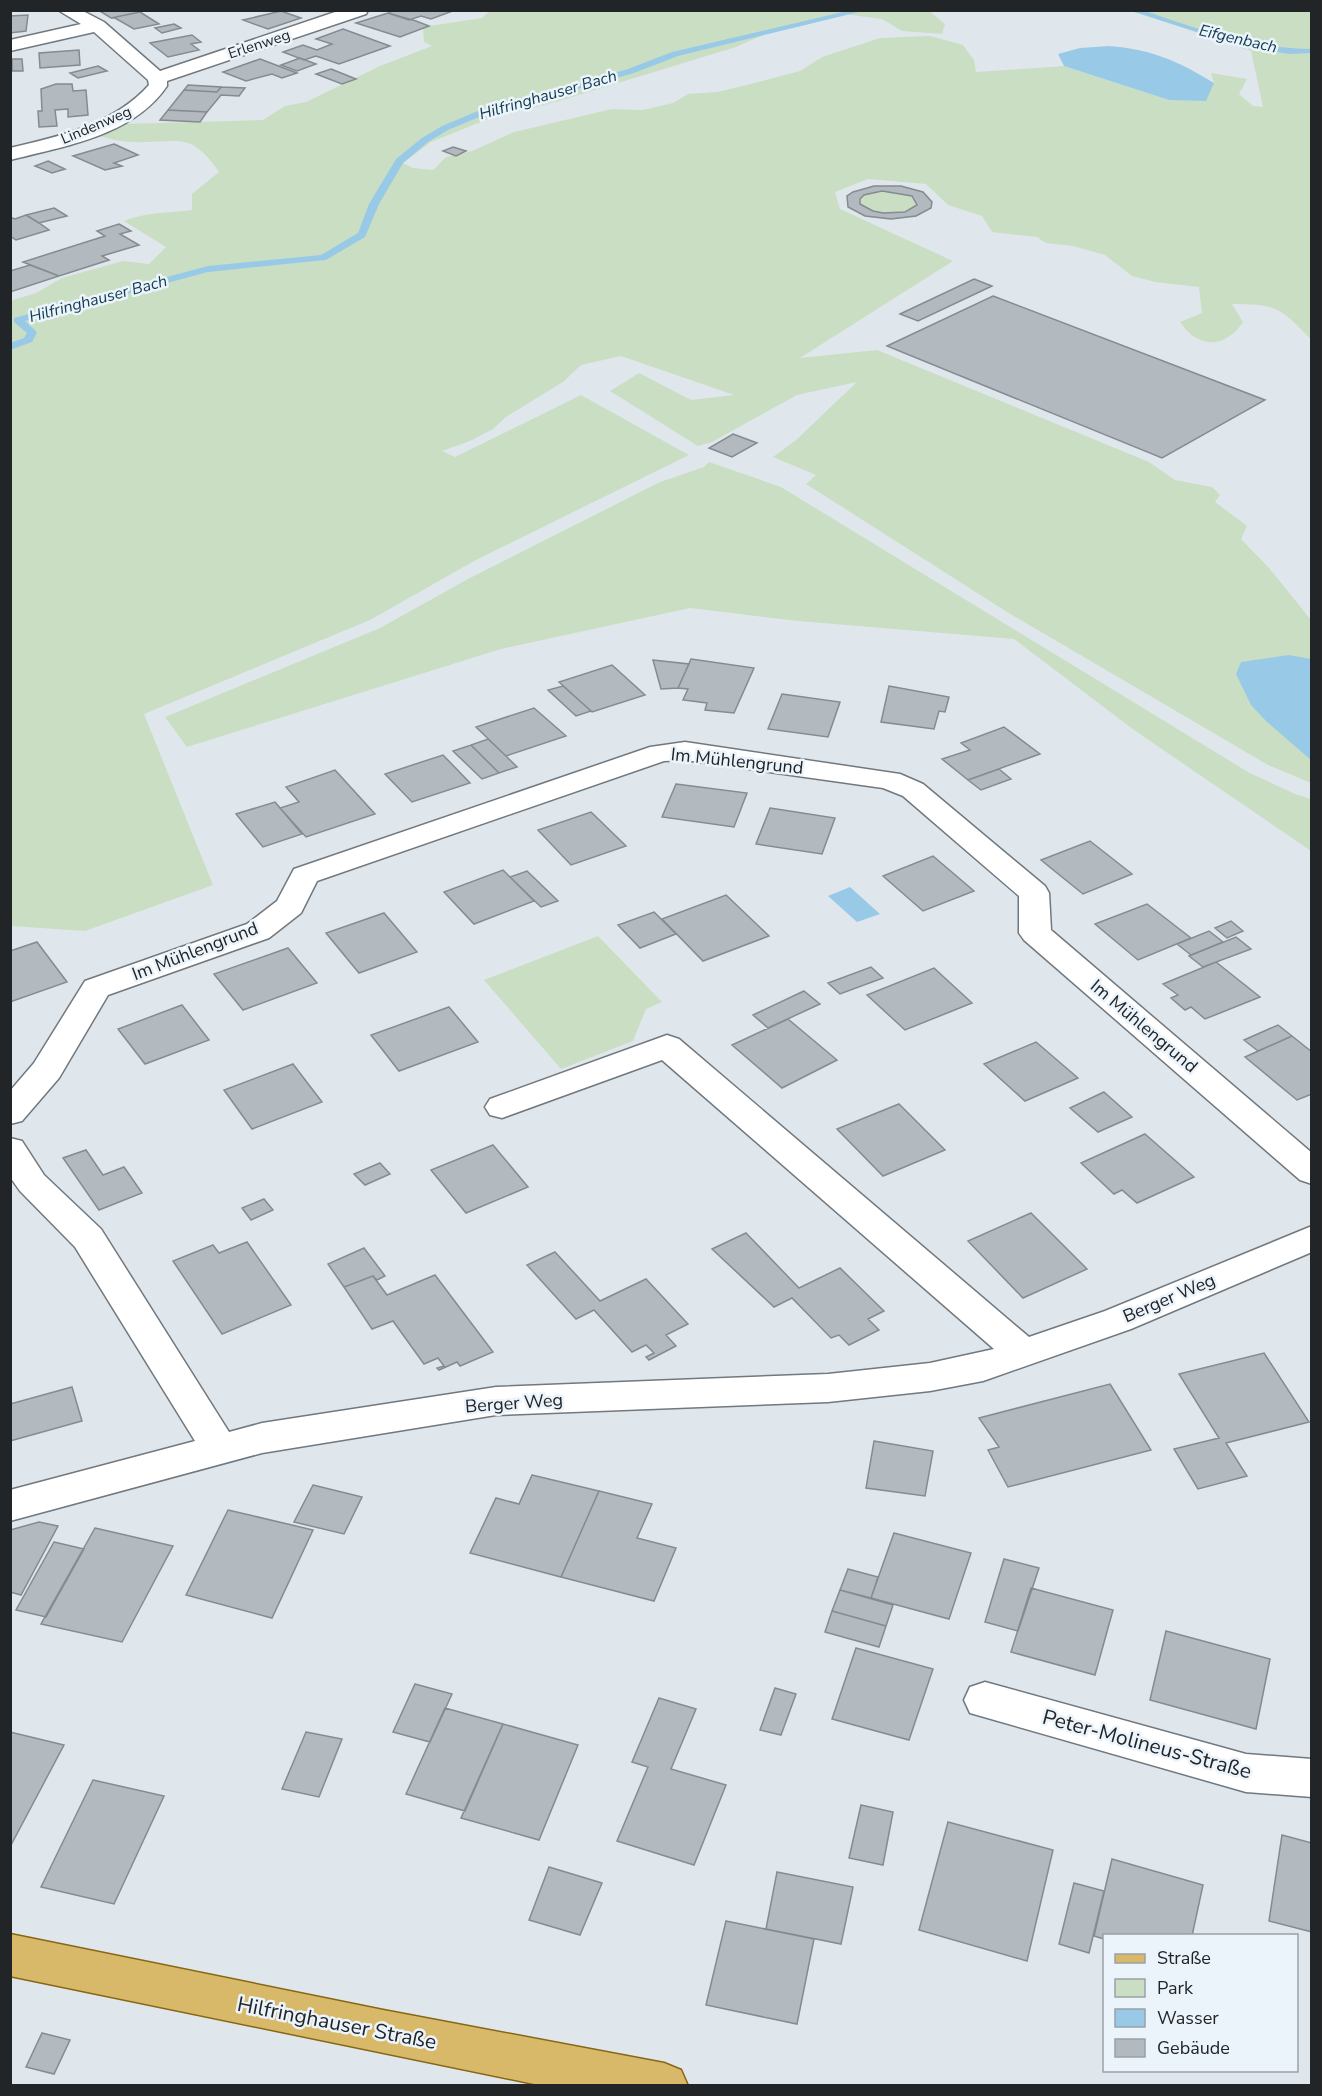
<svg xmlns="http://www.w3.org/2000/svg" width="1322" height="2096" font-family="'Nunito Sans',sans-serif">
<style>
.green{fill:#cadec4}
.water{fill:#98cae7}
.lines{fill:none;stroke-linecap:round;stroke-linejoin:round}
.stream{fill:#98cae7;fill-rule:evenodd}
.building{fill:#b2b9bf;stroke:#848c91;stroke-width:1.5;fill-rule:evenodd}
.minor-casing{stroke:#71787e;stroke-width:3}
.major-casing{stroke:#876713;stroke-width:3}
.minor{fill:#fff;fill-rule:evenodd}
.major{fill:#d8b96a;fill-rule:evenodd}
.labels{text-anchor:middle;dominant-baseline:central;stroke-width:5;stroke-linejoin:round;paint-order:stroke}
.far-street-label{font-size:15px;fill:#222528;stroke:#ecf4fb}
.far-water-label{font-size:16px;font-style:italic;fill:#103a4f;stroke:#ecf4fb}
.street-label{font-size:18px;fill:#222528;stroke:#ecf4fb}
.near-street-label{font-size:21px;fill:#222528;stroke:#ecf4fb}
</style>
<rect width="100%" height="100%" fill="#dfe7ed"/>
<path class="green" d="M928 10 945 24 942 34 902 31 882 19 843 14 776 29 736 47 559 101 488 119 431 142 403 163 413 168 433 170 446 157 472 151 514 132 612 109 643 110 673 103 688 94 717 92 747 85 800 71 822 57 880 38 930 36 963 45 974 60 976 72 1064 66 1169 100 1214 83 1211 73 1247 79 1239 94 1253 106 1263 107 1251 51 1133 11H1311V339C1280 308 1278 304 1232 304L1243 322C1226 348 1199 350 1180 322L1202 313 1199 287 1155 282 1132 276 1105 255 1073 246 1046 243 1037 237 992 232 982 216 948 205 926 184 868 179 835 192 840 209 953 261 800 358 877 350 1149 462 1175 480 1212 487 1220 495 1215 502 1247 526 1241 539 1270 569 1311 620V783L1268 765 1007 612 806 484 816 475 773 457 796 440 857 382 797 395 712 442 698 446 610 391 639 373 691 400 734 395 621 356 581 365 563 382 506 417 493 429 470 441 442 451 455 457 581 395 689 455 476 560 370 620 144 714 213 885 85 931 11 926 10 301 36 293 62 278 123 261 149 264 166 247 124 221C146 212 168 213 192 210V194L219 172C189 129 179 144 132 142 120 142 107 138 95 135L122 124 263 120 285 106 306 102 380 66 432 46 424 42 423 27 482 18 490 11Z
M882 191 912 196 917 205C903 218 874 216 860 204V199L864 195Z
M709 462 781 487 1248 772 1295 794 1311 799V851L1134 730 1014 639 798 621 690 608 501 649 187 747 165 717 380 628 468 579 660 482 704 467Z
M598 936 662 1002 646 1009 633 1041 561 1069 484 980Z"/>
<path class="water" d="M1109 46C1151 49 1178 61 1214 83L1206 101 1169 100 1064 66 1058 54 1080 48Z
M1289 655 1311 659V760L1267 722 1251 705 1236 674 1241 662Z
M850 887 880 914 857 922 828 896Z"/>
<g class="lines">
<path class="stream" d="M851 10H867L678 56 634 73 484 115 448 130 428 142 403 163 379 204 365 237 326 260 208 272 25 321 37 332 32 342 10 350V343L24 338 27 333 14 322V318L208 266 321 255 358 233 369 204 396 159 422 138 442 126 478 111 628 69 672 52Z
M1128 10H1142C1198 29 1252 49 1312 49V53L1290 54 1244 47Z"/>
</g>
<path class="building" d="M98 10H133L140 12 111 18Z
M394 10H451L453 11 431 19 421 16 409 20 388 13Z
M281 11 301 18 268 29 243 20Z
M140 12 159 24 134 29 115 18H111Z
M388 13 416 21 429 26 400 37 356 23Z
M28 15 26 31 10 33V16Z
M174 24 181 28 162 33 155 28Z
M343 29 390 46 339 64 316 56 304 60 283 52 303 45 317 50 332 44 316 39Z
M192 35 201 42 191 44 199 50 168 57 150 43Z
M79 50 80 65 40 68 39 53Z
M300 58 316 64 297 71 281 65Z
M12 59H22L23 71H12Z
M260 59 297 73 282 78 272 74 246 81 223 72Z
M98 66 107 71 78 78 70 73Z
M331 69 356 79 342 84 316 74Z
M56 84H72L73 91 86 90 88 115 68 117V109L55 110 57 126 39 127 38 111H42L41 89Z
M188 85 221 87 217 92 184 90Z
M221 87 245 88 239 96 221 95 207 112 168 110 184 90 217 92Z
M168 110 207 112 200 122 160 120Z
M114 144 138 155 114 163 122 166 105 170 73 156Z
M453 147 466 151 456 156 443 151Z
M48 161 65 169 52 173 35 166Z
M874 186H901L923 192 932 202 931 208 916 216 891 219 865 216 848 207 847 196 853 192ZM882 191 912 196 917 205 905 212 883 213 873 211 860 204V199L864 195Z
M54 208 67 216 39 223 26 215Z
M26 215 39 223 49 230 16 240 10 236V217L15 219Z
M119 224 131 231 120 234 139 245 102 256 109 260 59 276 23 262 105 236 97 231Z
M30 265 59 276 10 292V271Z
M974 279 992 286 918 321 900 314Z
M993 296 1265 400 1162 458 887 346Z
M733 434 757 443 732 457 709 448Z
M691 659 754 668 734 713 705 710 707 703 683 700 688 689 678 688Z
M653 660 689 664 678 688 661 689Z
M612 665 645 695 592 712 559 682Z
M563 686 591 711 576 716 548 690Z
M889 686 949 697 945 712 939 711 934 729 881 722Z
M782 694 840 702 828 737 768 729Z
M534 708 566 736 506 756 476 727Z
M1004 727 1040 754 968 780 942 759 970 750 961 743Z
M488 739 506 756 517 767 499 773 471 745Z
M471 745 499 773 482 779 453 751Z
M443 755 470 783 412 802 385 774Z
M999 769 1011 779 981 790 968 780Z
M335 770 375 814 306 837 280 808 299 802 286 787Z
M676 784 747 793 734 827 662 817Z
M275 802 302 834 263 847 236 814Z
M770 808 835 818 822 854 756 844Z
M591 812 626 846 571 865 538 830Z
M1090 841 1132 874 1083 894 1041 860Z
M933 856 974 891 923 911 883 876Z
M503 870 534 901 474 924 444 892Z
M527 871 558 901 541 907 510 877Z
M726 895 769 936 703 961 662 919Z
M1147 904 1191 938 1138 960 1095 924Z
M654 912 676 934 640 948 618 925Z
M384 913 417 952 359 973 326 933Z
M1231 921 1243 931 1227 938 1215 928Z
M1209 931 1223 942 1191 955 1177 944Z
M1236 937 1251 949 1203 967 1189 956Z
M37 942 67 982 10 1002V951Z
M288 948 317 983 243 1010 214 974Z
M1216 962 1260 997 1205 1019 1191 1007 1185 1010 1171 998 1178 995 1163 984Z
M871 967 883 978 840 994 828 983Z
M934 968 972 1003 905 1030 867 995Z
M804 991 820 1004 768 1028 753 1015Z
M182 1005 209 1040 145 1064 118 1029Z
M449 1007 478 1042 399 1071 371 1035Z
M788 1019 837 1060 782 1088 732 1045Z
M1278 1025 1292 1036 1258 1051 1244 1040Z
M1292 1036 1312 1052V1094L1297 1100 1245 1057Z
M1036 1042 1078 1078 1025 1101 984 1064Z
M293 1064 322 1102 252 1129 224 1090Z
M1104 1092 1132 1117 1098 1132 1070 1108Z
M899 1104 945 1150 883 1176 837 1129Z
M1145 1134 1194 1177 1137 1203 1122 1190 1114 1194 1081 1163Z
M493 1145 528 1187 466 1213 431 1170Z
M86 1150 103 1175 124 1167 142 1193 99 1210 63 1158Z
M380 1163 390 1174 365 1185 354 1174Z
M264 1199 273 1210 251 1220 242 1208Z
M1031 1213 1087 1269 1023 1298 968 1241Z
M746 1233 799 1288 840 1268 884 1311 868 1319 879 1330 849 1345 839 1335 831 1338 792 1298 774 1307 712 1249Z
M247 1242 291 1305 222 1334 173 1261 213 1245 219 1253Z
M364 1248 385 1276 377 1280 373 1276 344 1287 328 1264Z
M555 1252 600 1301 646 1279 688 1324 666 1335 676 1346 649 1360 646 1357 654 1353 646 1345 632 1352 594 1310 576 1319 527 1265Z
M435 1275 493 1352 460 1366 457 1362 439 1370 437 1368 444 1366 438 1358 424 1364 393 1321 372 1329 344 1287 373 1276 387 1295Z
M1264 1353 1309 1422 1226 1443 1247 1476 1198 1489 1174 1449 1219 1438 1179 1374Z
M1110 1384 1151 1450 1008 1487 988 1450 999 1447 979 1418Z
M72 1387 82 1421 10 1441V1404Z
M874 1441 933 1451 925 1496 866 1488Z
M532 1475 599 1491 561 1577 470 1553 496 1498 519 1504Z
M313 1485 362 1497 344 1534 294 1522Z
M599 1491 652 1504 637 1538 676 1548 654 1601 561 1577Z
M228 1510 313 1530 272 1618 186 1595Z
M39 1522 58 1526 21 1595 10 1592V1530Z
M95 1528 173 1546 122 1642 41 1624Z
M894 1533 971 1553 949 1619 871 1598Z
M54 1542 84 1549 46 1617 16 1610Z
M1004 1559 1039 1568 1018 1631 985 1622Z
M848 1569 878 1577 871 1598 840 1590Z
M1031 1588 1113 1610 1095 1675 1011 1652Z
M840 1590 893 1605 886 1626 832 1611Z
M832 1611 886 1626 879 1647 825 1632Z
M1166 1631 1270 1659 1256 1729 1150 1700Z
M856 1648 933 1669 909 1740 832 1719Z
M415 1684 452 1694 430 1742 393 1732Z
M775 1688 796 1694 781 1735 760 1730Z
M659 1698 696 1709 671 1769 726 1785 694 1865 617 1841 648 1767 632 1762Z
M445 1708 503 1724 465 1811 406 1794Z
M503 1724 578 1745 539 1840 461 1818Z
M10 1732 64 1745 10 1847Z
M306 1732 342 1739 319 1797 282 1789Z
M93 1780 164 1796 114 1904 41 1887Z
M861 1805 893 1812 883 1865 849 1858Z
M948 1822 1053 1850 1027 1961 919 1930Z
M1282 1835 1312 1843V1932L1269 1921Z
M1112 1859 1203 1885 1192 1936H1104V1939L1094 1936Z
M549 1867 602 1883 580 1935 529 1920Z
M777 1872 853 1887 841 1944 766 1929Z
M1074 1883 1104 1891 1089 1953 1059 1944Z
M726 1921 814 1939 797 2024 706 2005Z
M42 2033 70 2040 54 2074 26 2067Z"/>
<g class="lines">
<defs>
<path id="minor" d="M58 10H81L104 22 160 71 341 10H368L366 14 167 81V86C133 136 65 146 10 160V148C60 136 113 125 149 85L148 80 94 32 10 51V40L81 24Z
M685 742 900 774 923 784 1045 886 1049 893 1051 930 1312 1153V1184L1300 1180 1024 940 1019 933V896L903 796 883 788 685 760 664 761 317 881 301 913 269 938 108 995 59 1078 22 1121 10 1124V1091L34 1063 85 981 247 924 277 901 294 869 650 747Z
M667 1035 679 1039 1029 1337 1105 1311 1312 1226V1252L1131 1329 983 1381 930 1391 828 1402 496 1415 262 1453 10 1521V1490L195 1441 75 1247 20 1191 10 1177V1138L22 1141 44 1175 101 1229 229 1432 262 1423 496 1387 828 1374 930 1363 994 1349 662 1060 502 1118 490 1115 485 1107 490 1099Z
M985 1682 1246 1754 1312 1759V1797L1246 1792 970 1713 964 1700 970 1687Z"/>
<path id="major" d="M10 1934 383 2010 664 2063 681 2070 688 2086H544L10 1976Z"/>
</defs>
<use href="#minor" class="minor-casing"/>
<use href="#major" class="major-casing"/>
<use href="#minor" class="minor"/>
<use href="#major" class="major"/>
</g>
<g class="labels">
<g class="far-street-label">
<text transform="translate(259 44) rotate(-18)">Erlenweg</text>
<text transform="translate(96 125) rotate(-23)">Lindenweg</text>
</g>
<g class="far-water-label">
<text transform="translate(1238 39) rotate(13)">Eifgenbach</text>
<text transform="translate(548 95) rotate(-16)">Hilfringhauser Bach</text>
<text transform="translate(98 299) rotate(-15)">Hilfringhauser Bach</text>
</g>
<g class="street-label">
<text transform="translate(737 761) rotate(6)">Im Mühlengrund</text>
<text transform="translate(195 951) rotate(-21)">Im Mühlengrund</text>
<text transform="translate(1144 1026) rotate(40)">Im Mühlengrund</text>
<text transform="translate(1169 1298) rotate(-23)">Berger Weg</text>
<text transform="translate(514 1403) rotate(-4)">Berger Weg</text>
</g>
<g class="near-street-label">
<text transform="translate(1147 1744) rotate(15)">Peter-Molineus-Straße</text>
<text transform="translate(337 2023) rotate(11)">Hilfringhauser Straße</text>
</g>
</g>
<rect width="1322" height="2096" fill="none" stroke="#222528" stroke-width="24"/>
<rect x="1103" y="1934" width="195" height="138" fill="#ecf4fb" stroke="#9ba1a7" stroke-width="1.5"/>
<rect x="1115" y="1954" width="30" height="9" fill="#d8b96a" stroke="#9ba1a7" stroke-width="1.5"/>
<text x="1157" y="1964" font-size="18" fill="#222528">Straße</text>
<rect x="1115" y="1979" width="30" height="18" fill="#cadec4" stroke="#9ba1a7" stroke-width="1.5"/>
<text x="1157" y="1994" font-size="18" fill="#222528">Park</text>
<rect x="1115" y="2009" width="30" height="18" fill="#98cae7" stroke="#9ba1a7" stroke-width="1.5"/>
<text x="1157" y="2024" font-size="18" fill="#222528">Wasser</text>
<rect x="1115" y="2039" width="30" height="18" fill="#b2b9bf" stroke="#9ba1a7" stroke-width="1.5"/>
<text x="1157" y="2054" font-size="18" fill="#222528">Gebäude</text>
</svg>
